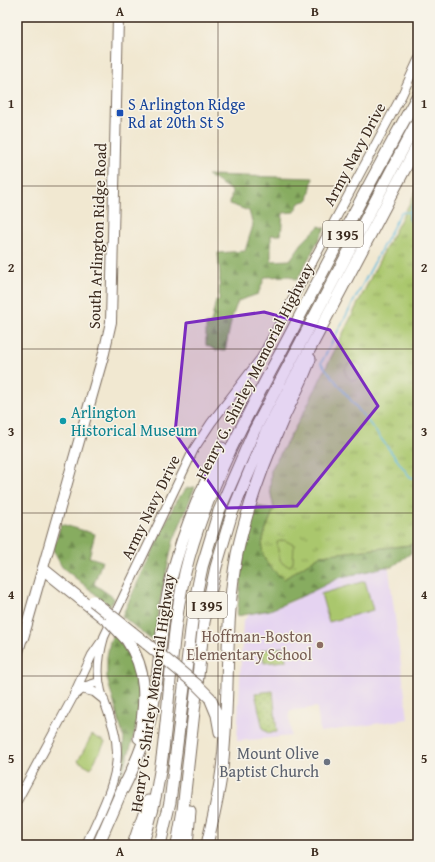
<svg xmlns="http://www.w3.org/2000/svg" width="435" height="862" font-family="'Gentium Book Plus',serif">
<style>
.built{fill:#e5d3f1}
.grass{fill:url(#grass-tufts);stroke:#727846}
.forest{fill:url(#forest-firs);stroke:#616b3f}
.park{fill:url(#park-dots);stroke:#727846}
.garden{fill:#aac76d;stroke:#727846}
.water{fill:url(#water-rules);stroke:#4e727e}
.lines{fill:none;stroke-linecap:round;stroke-linejoin:round}
.stream{stroke:#60badd;stroke-width:1.5}
.minor-casing{stroke:#7b6c5d;stroke-width:10}
.major-casing{stroke:#7b6c5d;stroke-width:12}
.highway-casing{stroke:#7b6c5d;stroke-width:13}
.minor{stroke:#fff;stroke-width:8}
.major{stroke:#fff;stroke-width:10}
.highway{stroke:#fff;stroke-width:11}
.highway-bridge-casing{stroke:#7b6c5d;stroke-width:13;stroke-linecap:butt}
.highway-bridge{stroke:#fff;stroke-width:11}
.marked{fill:#7b2cbf;fill-opacity:0.2;stroke:#7b2cbf;stroke-width:3;stroke-linejoin:round}
.grid{fill:none;stroke:#3b2a1e;stroke-width:1;stroke-opacity:0.55}
.transit-dot{fill:#1a4fb4;stroke:#f7f3e8;stroke-width:1.5}
.culture-dot{fill:#0f9aa8;stroke:#f7f3e8;stroke-width:1.5}
.education-dot{fill:#8d6e63;stroke:#f7f3e8;stroke-width:1.5}
.worship-dot{fill:#6b7280;stroke:#f7f3e8;stroke-width:1.5}
.labels{text-anchor:middle;dominant-baseline:central;stroke-width:3;stroke-linejoin:round;paint-order:stroke}
.shield{fill:#f7f3e8;stroke:#73665b;stroke-width:1}
.shield-label{font-size:15px;font-weight:bold;fill:#3b2a1e}
.transit-label{font-size:16px;fill:#164399;stroke:#f7f3e8;text-anchor:start}
.street-label{font-size:16px;fill:#3b2a1e;stroke:#f7f3e8}
.culture-label{font-size:16px;fill:#0d838f;stroke:#f7f3e8;text-anchor:start}
.education-label{font-size:16px;fill:#785e54;stroke:#f7f3e8;text-anchor:end}
.worship-label{font-size:16px;fill:#5b616d;stroke:#f7f3e8;text-anchor:end}
.neatline{fill:none;stroke:#3b2a1e;stroke-width:1.5}
.grid-label{font-size:13px;text-anchor:middle;font-weight:bold;fill:#3b2a1e}
</style>
<defs>
<pattern id="grass-tufts" width="24" height="20" patternUnits="userSpaceOnUse"><rect width="24" height="20" fill="#aac76d"/><path d="M3 7l-1-3M5 7V3M7 7l1-3M15 17l-1-3M17 17v-4M19 17l1-3" fill="none" stroke="#8ca259"/></pattern>
<pattern id="forest-firs" width="22" height="20" patternUnits="userSpaceOnUse"><rect width="22" height="20" fill="#87ac60"/><path d="M5 1l3.5 6h-7zM16 11l3.5 6h-7z" fill="#708c4f"/></pattern>
<pattern id="park-dots" width="8" height="8" patternUnits="userSpaceOnUse"><rect width="8" height="8" fill="#aac76d"/><path d="M2 2h.1M6 6h.1" fill="none" stroke="#8ca259" stroke-width="1.8" stroke-linecap="round"/></pattern>
<pattern id="water-rules" width="6" height="5" patternUnits="userSpaceOnUse"><rect width="6" height="5" fill="#60badd"/><path d="M0 2.5h6" fill="none" stroke="#5097b3"/></pattern>
</defs>
<rect width="100%" height="100%" fill="#f7f3e8"/>
<filter id="ink" filterUnits="userSpaceOnUse"><feTurbulence type="fractalNoise" baseFrequency=".025" numOctaves="2"/><feDisplacementMap in="SourceGraphic" scale="8" xChannelSelector="R" yChannelSelector="G"/><feConvolveMatrix kernelMatrix="1 2 1 2 8 2 1 2 1" color-interpolation-filters="sRGB"/></filter>
<filter id="wash" filterUnits="userSpaceOnUse"><feTurbulence type="fractalNoise" baseFrequency=".012" numOctaves="4" result="noise"/><feDisplacementMap in="SourceGraphic" scale="16" xChannelSelector="R" yChannelSelector="G"/><feGaussianBlur stdDeviation="0.9" result="paint"/><feColorMatrix in="noise" values="0 0 0 0 0 0 0 0 0 0 0 0 0 0 0 0 0 1.4 0 .05"/><feComposite in="paint" operator="in"/></filter>
<g filter="url(#wash)">
<rect width="100%" height="100%" fill="#f1e8d1"/>
<path class="built" d="M385 567H388L389 570 408 719 320 732 317 707 289 711 291 736 237 741 243 621 250 614 270 610 291 602 339 578Z"/>
<path class="grass" d="M418 187V544L321 555 284 579 273 571 261 553 264 534 274 509 270 489 271 470 304 412 381 257Z"/>
<path class="forest" d="M207 175 313 178 308 200 299 203 294 212 283 213 281 235H271V261L290 260 302 243 319 226 325 228 297 280 290 276 265 277 258 294 238 301 232 317 225 351 216 350 206 345V324L211 323 216 300 219 301 220 276 218 253 245 251 253 225 249 211 230 204 232 191Z
M195 487 173 542 158 610 155 643 122 616 176 501 187 488Z
M254 506 274 509C261 541 252 556 284 579L321 555 411 545V553L392 567H385L339 578 307 594 270 610 237 616 245 539Z
M61 524 95 534 89 557 102 561 94 584 114 598 110 606 62 567 53 550Z
M114 634C122 645 132 658 136 671 146 706 131 747 120 780L124 739 107 678V657L110 641Z"/>
<path class="park" d="M273 691 277 732 268 733 263 729 255 693Z"/>
<path class="garden" d="M345 371a9 9 0 1 1 18 0a9 9 0 1 1-18 0Z
M284 540 294 545 293 563 289 566 283 564 279 558 277 542Z
M365 581 373 610 329 622 321 594Z
M284 647 286 661 264 663 262 650Z
M92 735 105 742 91 768 78 761Z"/>
<path class="water" d="M418 195V225L416 226C401 219 412 205 418 195Z"/>
<g class="lines">
<path class="stream" d="M411 212H401L321 363 370 424 410 477 418 479"/>
</g>
</g>
<g filter="url(#ink)">
<g class="lines">
<defs>
<path id="minor" d="M17 659 23 638
M81 689 94 692 104 700
M74 694 92 655 101 642
M17 801 73 697 86 686 99 682
M86 845C98 816 117 785 117 753 117 730 107 712 101 691 96 672 99 654 104 637L194 449 211 423 261 358 402 95 418 60"/>
<path id="major" d="M17 642 23 638 104 353 111 322 118 17"/>
<path id="highway" d="M43 569 109 622
M132 632 147 644
M127 640C148 671 146 703 139 738
M210 698 217 715 220 732
M123 789C135 765 146 741 151 715 160 677 159 637 167 598 177 545 198 496 222 448
M98 845 125 783
M133 845 148 801
M142 845C175 752 163 651 189 557 212 476 253 405 292 331 333 252 375 173 418 95
M160 845 170 802 194 605 202 567 219 511 254 431 418 120
M177 845 183 810 204 622 216 567 232 513 266 432 418 144
M187 845 190 811
M207 845C213 817 221 788 223 759 230 691 224 621 237 554 247 507 264 462 283 419 292 399 303 380 310 359"/>
</defs>
<use href="#minor" class="minor-casing"/>
<use href="#major" class="major-casing"/>
<use href="#highway" class="highway-casing"/>
<use href="#minor" class="minor"/>
<use href="#major" class="major"/>
<use href="#highway" class="highway"/>
<defs>
<path id="highway-bridge" d="M93 601 132 632
M110 622 127 640
M147 644 197 685 210 698"/>
</defs>
<use href="#highway-bridge" class="highway-bridge-casing"/>
<use href="#highway-bridge" class="highway-bridge"/>
</g>
</g>
<path class="marked" d="M264 312 330 330 378 406 297 506 227 508 175 433 186 323Z"/>
<path class="grid" d="M218 17V845M17 186H418M17 349H418M17 513H418M17 676H418"/>
<rect class="transit-dot" x="116" y="109" width="8" height="8" rx="2"/>
<circle class="culture-dot" cx="63" cy="421" r="4"/>
<circle class="education-dot" cx="320" cy="645" r="4"/>
<circle class="worship-dot" cx="327" cy="762" r="4"/>
<g class="labels">
<g class="shield">
<rect x="323" y="221" width="40" height="26" rx="3"/>
<rect x="187" y="592" width="40" height="26" rx="3"/>
</g>
<g class="shield-label">
<text x="343" y="234">I 395</text>
<text x="207" y="605">I 395</text>
</g>
<g class="transit-label">
<text x="128" y="104">S Arlington Ridge<tspan x="128" dy="18">Rd at 20th St S</tspan></text>
</g>
<g class="street-label">
<text transform="translate(354 154) rotate(-62)">Army Navy Drive</text>
<text transform="translate(97 236) rotate(-88)">South Arlington Ridge Road</text>
<text transform="translate(254 371) rotate(-63)">Henry G. Shirley Memorial Highway</text>
<text transform="translate(150 507) rotate(-64)">Army Navy Drive</text>
<text transform="translate(152 693) rotate(-82)">Henry G. Shirley Memorial Highway</text>
</g>
<g class="culture-label">
<text x="71" y="412">Arlington<tspan x="71" dy="18">Historical Museum</tspan></text>
</g>
<g class="education-label">
<text x="312" y="636">Hoffman-Boston<tspan x="312" dy="18">Elementary School</tspan></text>
</g>
<g class="worship-label">
<text x="319" y="753">Mount Olive<tspan x="319" dy="18">Baptist Church</tspan></text>
</g>
</g>
<rect width="435" height="862" fill="none" stroke="#f7f3e8" stroke-width="44"/>
<rect x="22" y="22" width="391" height="818" class="neatline"/>
<g class="grid-label">
<text x="120" y="16">A</text>
<text x="315" y="16">B</text>
<text x="11" y="108">1</text>
<text x="424" y="108">1</text>
<text x="11" y="272">2</text>
<text x="424" y="272">2</text>
<text x="11" y="436">3</text>
<text x="424" y="436">3</text>
<text x="11" y="599">4</text>
<text x="424" y="599">4</text>
<text x="11" y="763">5</text>
<text x="424" y="763">5</text>
<text x="120" y="856">A</text>
<text x="315" y="856">B</text>
</g>
</svg>
